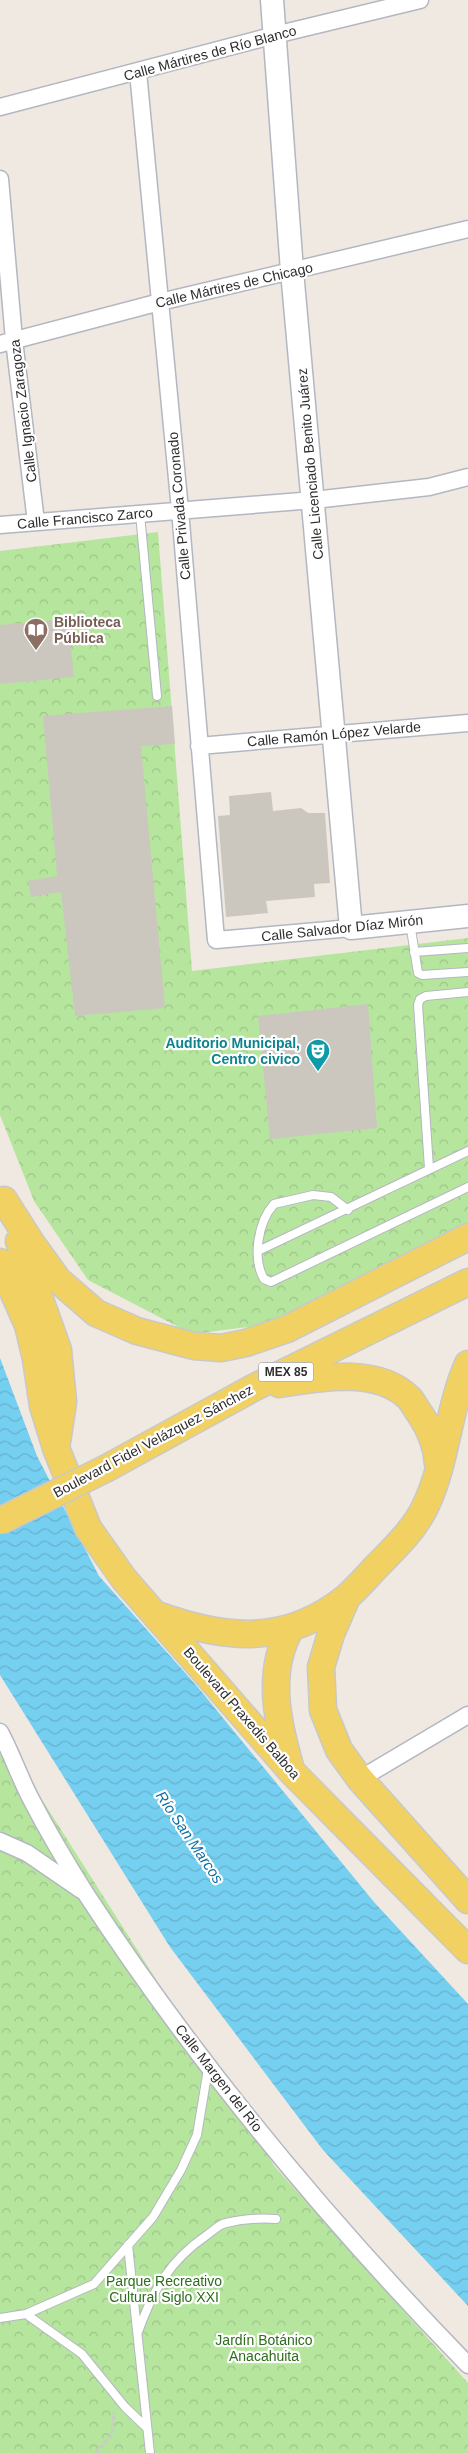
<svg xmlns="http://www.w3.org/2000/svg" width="468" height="2453" font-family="Arial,sans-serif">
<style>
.park{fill:url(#park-crowns)}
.water{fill:url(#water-waves)}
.building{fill:#cbc7bf}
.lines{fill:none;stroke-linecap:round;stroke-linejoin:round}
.lane-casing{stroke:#b4b7c1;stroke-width:10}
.street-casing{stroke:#b4b7c1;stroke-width:19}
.secondary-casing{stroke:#b4b7c1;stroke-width:25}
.primary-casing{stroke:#c9c9c9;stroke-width:29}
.path{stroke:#c9c9c9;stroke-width:3;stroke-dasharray:4 2.5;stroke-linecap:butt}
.lane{stroke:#fff;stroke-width:8}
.street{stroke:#fff;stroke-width:16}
.secondary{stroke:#fff;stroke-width:22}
.primary{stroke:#f2d163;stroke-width:26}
.primary-bridge-casing{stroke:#c9c9c9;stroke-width:29;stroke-linecap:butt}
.primary-bridge{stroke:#f2d163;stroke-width:26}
.labels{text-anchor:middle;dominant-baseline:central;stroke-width:4.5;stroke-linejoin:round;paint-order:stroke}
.shield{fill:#fff;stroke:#6d6d6d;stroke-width:1}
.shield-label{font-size:12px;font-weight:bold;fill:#2e2e2e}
.street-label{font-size:14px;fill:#2e2e2e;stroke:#fff}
.education-label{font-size:14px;font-weight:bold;fill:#785e54;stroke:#fff;text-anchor:start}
.culture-label{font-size:14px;font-weight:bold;fill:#0d838f;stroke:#fff;text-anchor:end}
.park-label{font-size:14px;fill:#2c6e1b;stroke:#fff}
.water-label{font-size:15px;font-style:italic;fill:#0d6fa3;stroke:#fff}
</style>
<defs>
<pattern id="park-crowns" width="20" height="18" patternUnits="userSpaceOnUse" patternTransform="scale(1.25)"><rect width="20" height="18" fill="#b6e59e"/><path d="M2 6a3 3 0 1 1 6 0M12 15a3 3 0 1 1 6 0" fill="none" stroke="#9dc588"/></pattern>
<pattern id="water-waves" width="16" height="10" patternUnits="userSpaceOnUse" patternTransform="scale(1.25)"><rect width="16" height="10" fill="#75cff0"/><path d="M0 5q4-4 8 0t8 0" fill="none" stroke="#66b2ce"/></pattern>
</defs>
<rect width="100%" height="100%" fill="#efe9e1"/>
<path class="park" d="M158 532 192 971 468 938V1233L263 1325 192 1334 88 1280 34 1201 0 1115V551Z
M0 1755 20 1765 275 2167 468 2383V2453H0Z"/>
<path class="water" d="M0 1358 37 1456 99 1576 196 1685 374 1902 468 2004V2306L323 2150 170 1947 0 1675Z"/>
<path class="building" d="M68 619 74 677 0 684V625Z
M172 706 175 744 141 746 165 1008 75 1016 61 892 31 897 28 881 57 876 43 716Z
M271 792 273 811 301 808 308 813H325L330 883 314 884 315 897 266 901 268 913 226 917 218 816 230 815 229 796Z
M368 1004 377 1128 270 1139 258 1016Z"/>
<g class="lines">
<defs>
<path id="lane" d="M140 514 157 696
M410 923 418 973 422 975 468 972
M414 952 468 948
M429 1168 418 1005 420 999 426 996 468 992
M348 1210 331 1197 313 1195 274 1204C258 1222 252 1258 264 1279L271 1282 468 1187
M258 1251 468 1151
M128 2245 150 2453
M26 2314 82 2354 125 2407 147 2428
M0 2318 26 2314 94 2284 153 2217 181 2170 197 2135 208 2069
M138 2332C153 2290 169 2261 207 2235 213 2231 219 2224 226 2223 242 2219 260 2218 276 2219"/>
<path id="street" d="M138 72 180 510 216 940 351 928
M0 107 275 35 420 0
M0 179 14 340 36 522
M0 344 160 302 468 229
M0 525 314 500 429 487 468 477
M199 746 468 723
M0 1732C12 1754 20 1779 32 1801 48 1832 67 1864 86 1894 197 2064 327 2220 468 2365
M360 1779 468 1715
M0 1841 27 1853 81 1890"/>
<path id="secondary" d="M272 0 292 271 351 928 468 916"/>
<path id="primary" d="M4 1200 32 1244 58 1280 96 1313 137 1331 194 1346 221 1348 246 1343 287 1329 468 1237
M19 1241 58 1350 63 1402 57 1442
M0 1262 28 1325 36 1359 43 1406 56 1448 88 1528 124 1579 291 1771 468 1950
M279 1384C318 1378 377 1366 409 1398 413 1402 416 1409 420 1414 430 1429 437 1446 438 1464
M107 1468 253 1388 468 1282
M347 1597 331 1634 321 1667 323 1710 339 1750 360 1779 468 1900
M157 1615C226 1640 286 1646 347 1597 357 1588 367 1577 376 1567 394 1549 415 1529 426 1505 447 1460 448 1409 468 1364
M290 1766C277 1721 266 1670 291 1628"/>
</defs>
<use href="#lane" class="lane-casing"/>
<use href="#street" class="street-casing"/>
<use href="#secondary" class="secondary-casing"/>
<use href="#primary" class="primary-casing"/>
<path class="path" d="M96 2453 112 2434 114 2412"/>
<use href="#lane" class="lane"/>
<use href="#street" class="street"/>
<use href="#secondary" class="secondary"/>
<use href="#primary" class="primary"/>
<defs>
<path id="primary-bridge" d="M0 1521 107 1468"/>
</defs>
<use href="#primary-bridge" class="primary-bridge-casing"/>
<use href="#primary-bridge" class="primary-bridge"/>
</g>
<defs>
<symbol id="library-pin" viewBox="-11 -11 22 30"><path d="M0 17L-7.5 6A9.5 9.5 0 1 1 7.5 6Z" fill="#8d6e63" stroke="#fff"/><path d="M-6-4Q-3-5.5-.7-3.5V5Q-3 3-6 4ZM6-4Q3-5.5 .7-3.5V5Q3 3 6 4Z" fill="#fff"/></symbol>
<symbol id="theatre-pin" viewBox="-11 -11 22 30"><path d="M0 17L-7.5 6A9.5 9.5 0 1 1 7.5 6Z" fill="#0f9aa8" stroke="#fff"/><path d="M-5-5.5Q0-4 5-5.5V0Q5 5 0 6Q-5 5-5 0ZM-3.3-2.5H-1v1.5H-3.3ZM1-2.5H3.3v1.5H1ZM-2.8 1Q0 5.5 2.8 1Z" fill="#fff"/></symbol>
</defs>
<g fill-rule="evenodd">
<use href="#library-pin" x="22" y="616" width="28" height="38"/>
<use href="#theatre-pin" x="304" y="1037" width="28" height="38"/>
</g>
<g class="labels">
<rect class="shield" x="258.5" y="1362.5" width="55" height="19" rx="4"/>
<g class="shield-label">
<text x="286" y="1372">MEX 85</text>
</g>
<g class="street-label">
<text transform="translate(210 53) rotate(-15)">Calle Mártires de Río Blanco</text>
<text transform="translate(234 285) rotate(-13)">Calle Mártires de Chicago</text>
<text transform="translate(23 411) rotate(-97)">Calle Ignacio Zaragoza</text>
<text transform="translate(310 464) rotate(-95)">Calle Licenciado Benito Juárez</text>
<text transform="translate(179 506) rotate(-95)">Calle Privada Coronado</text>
<text transform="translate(85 518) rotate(-5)">Calle Francisco Zarco</text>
<text transform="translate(334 734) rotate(-5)">Calle Ramón López Velarde</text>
<text transform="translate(342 928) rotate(-6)">Calle Salvador Díaz Mirón</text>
<text transform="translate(153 1441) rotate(-28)">Boulevard Fidel Velázquez Sánchez</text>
<text transform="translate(242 1713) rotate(49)">Boulevard Praxedis Balboa</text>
<text transform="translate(219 2078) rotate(52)">Calle Margen del Río</text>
</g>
<g class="education-label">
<text x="54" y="622">Biblioteca<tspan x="54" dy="16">Pública</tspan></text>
</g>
<g class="culture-label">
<text x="300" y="1043">Auditorio Municipal,<tspan x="300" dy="16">Centro civico</tspan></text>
</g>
<g class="park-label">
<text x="164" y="2281">Parque Recreativo<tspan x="164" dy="16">Cultural Siglo XXI</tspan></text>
<text x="264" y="2340">Jardín Botánico<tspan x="264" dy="16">Anacahuita</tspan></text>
</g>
<g class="water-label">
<text transform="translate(190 1837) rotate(56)">Río San Marcos</text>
</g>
</g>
</svg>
